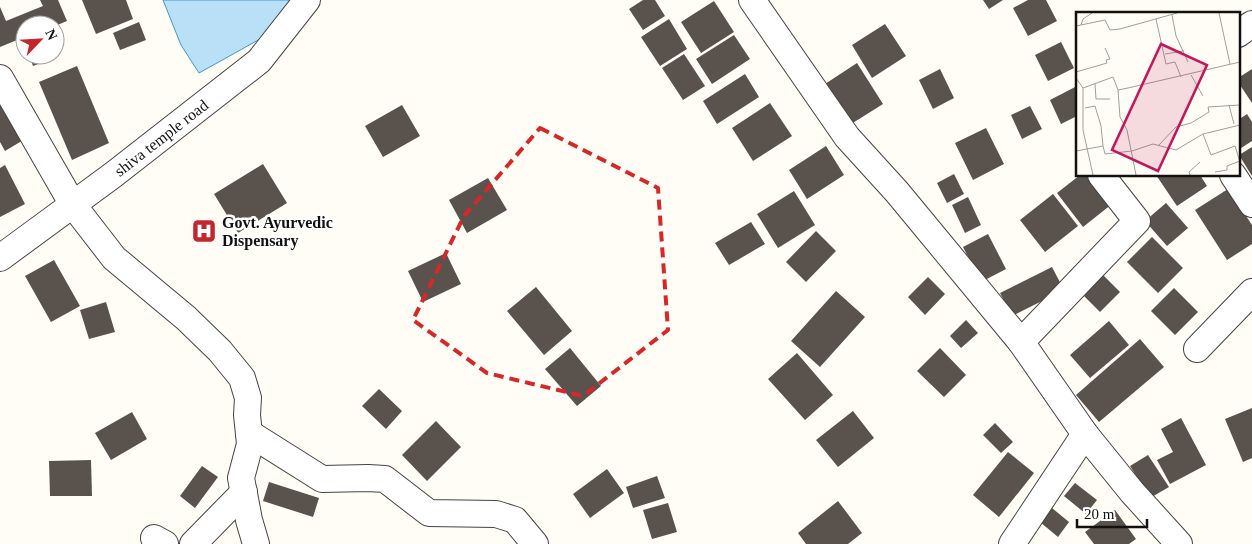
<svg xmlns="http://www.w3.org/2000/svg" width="1252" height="544" font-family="Georgia,serif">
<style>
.water{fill:#b9e0f7;stroke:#3f96cf}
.building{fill:#5a524d}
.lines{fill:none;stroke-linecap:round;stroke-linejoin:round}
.minor-casing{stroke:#444;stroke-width:28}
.minor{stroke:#fff;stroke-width:26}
.marked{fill:none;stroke:#d62828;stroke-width:4;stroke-dasharray:10 6;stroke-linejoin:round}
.labels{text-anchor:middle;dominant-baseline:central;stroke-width:5;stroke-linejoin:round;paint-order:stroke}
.street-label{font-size:16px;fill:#111;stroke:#fff}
.poi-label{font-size:16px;font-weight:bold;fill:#111;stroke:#fff;text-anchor:start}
.inset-road{fill:none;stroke:#a09f9a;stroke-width:1}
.view{fill:#c2185b;fill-opacity:0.15;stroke:#c2185b;stroke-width:2.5}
.inset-edge{fill:none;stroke:#111;stroke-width:2.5}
</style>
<rect width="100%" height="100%" fill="#fffdf5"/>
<path class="water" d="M163 0H291L260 39 199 73 181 45Z"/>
<path class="building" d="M40 0H58L67 21 55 26 25 25V45L22 38 0 47V7L6 21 43 6Z
M82 0H126L133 19 96 34Z
M643 0H655L665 16 643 30 629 9Z
M983 0H1003L989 9Z
M1028 0H1046L1057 21 1028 36 1013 8Z
M714 1 734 32 701 53 681 22Z
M669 19 687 49 660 66 641 37Z
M139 22 146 40 120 50 113 33Z
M885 24 906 56 872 78 852 45Z
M734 35 750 59 712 84 696 59Z
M1061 42 1074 68 1048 81 1035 55Z
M684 54 705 86 683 100 662 68Z
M29 55H56L57 57 33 66Z
M857 63 883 104 848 126 822 86Z
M77 66 109 143 72 160 39 82Z
M940 69 954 98 933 109 919 80Z
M1252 69V103L1238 82V78Z
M745 74 759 97 717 124 703 101Z
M0 85 30 136 5 151 0 142Z
M1077 86V116L1061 124 1050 100Z
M770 103 792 136 753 161 732 128Z
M402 105 420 136 383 157 365 126Z
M1030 106 1042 129 1022 139 1011 115Z
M1247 114 1252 122V141L1238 150V120Z
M986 128 1004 164 973 180 955 143Z
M826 146 844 175 807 199 789 170Z
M1252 147V176L1239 155Z
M263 164 287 203 238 233 214 194Z
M5 165 25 204 0 217V168Z
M954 174 964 194 947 203 937 183Z
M1080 175H1089L1112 204 1083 227 1057 193Z
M1156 175H1200L1207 186 1177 206Z
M488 178 507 210 467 233 449 200Z
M1228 189 1252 225V244L1227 260 1195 210Z
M794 191 815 225 778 248 757 214Z
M1053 194 1078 226 1045 252 1020 220Z
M968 197 981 225 965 233 952 205Z
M1166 203 1188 228 1167 246 1145 221Z
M751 222 765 244 729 265 715 243Z
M816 231 836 251 806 282 786 262Z
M988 234 1006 269 981 282 963 247Z
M1152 237 1183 268 1158 293 1127 262Z
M446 253 461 284 423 302 408 271Z
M54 260 80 306 51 322 25 276Z
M1052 267 1064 290 1012 316 1000 293Z
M1098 270 1120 292 1100 312 1078 290Z
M928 277 945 294 925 315 908 297Z
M536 287 572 331 544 355 507 311Z
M1174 288 1198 312 1175 335 1151 311Z
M836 291 865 317 820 367 791 341Z
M106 302 115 332 89 339 80 310Z
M966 320 978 333 961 348 950 336Z
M1109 321 1129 345 1090 378 1070 355Z
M1140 339 1164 367 1099 422 1076 395Z
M570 348 601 386 577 406 545 369Z
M940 348 966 375 944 397 917 371Z
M797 353 833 395 805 420 768 379Z
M379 389 402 411 386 429 362 406Z
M1252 408V458L1243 462 1225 419Z
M853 411 874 438 838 467 816 440Z
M132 412 147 439 111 460 95 433Z
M1181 418 1206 465 1170 484 1157 460 1173 452 1161 429Z
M436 421 461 447 427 481 402 455Z
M995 423 1013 442 1001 453 983 435Z
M1008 452 1034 473 999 517 973 495Z
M1148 455 1169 487 1150 498 1130 466Z
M91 460 92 496H50L49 461Z
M202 466 218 477 195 508 180 496Z
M607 469 624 493 590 518 573 494Z
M657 476 665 498 633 508 626 487Z
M269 482 319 498 313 517 263 501Z
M1075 483 1097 500 1086 514 1064 496Z
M838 501 862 533 848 544H806L798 533Z
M668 503 677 532 652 539 643 510Z
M1052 508 1069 522 1058 537 1040 522Z
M1115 510 1136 539 1129 544H1094L1085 532Z"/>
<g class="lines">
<defs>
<g id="minor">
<path d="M752 0 847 137 897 192 1021 342 1085 434 1132 492 1179 544"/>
<path d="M1238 34 1252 24"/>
<path d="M0 78 73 205 114 258 186 318 220 351 242 378 248 398 247 415 250 444 241 478 249 520 256 544"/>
<path d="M1233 175 1252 204"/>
<path id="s1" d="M0 258 113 175 259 61 307 0"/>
<path d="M1021 342 1137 221 1101 175"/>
<path d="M1197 349 1252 292"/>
<path d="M249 433 322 479 368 478 385 479 429 513 496 514 515 520 535 544"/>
<path d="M154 538 165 544"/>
<path d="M193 544 244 492"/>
<path d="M1012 544 1085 434"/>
</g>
</defs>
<use href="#minor" class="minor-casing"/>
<use href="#minor" class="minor"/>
</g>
<path class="marked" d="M540 128 658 188 668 330 583 396 487 373 413 320 464 216Z"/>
<defs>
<symbol id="hospital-square" viewBox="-11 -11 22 22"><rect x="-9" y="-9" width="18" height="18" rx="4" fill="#c4262e" stroke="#fff"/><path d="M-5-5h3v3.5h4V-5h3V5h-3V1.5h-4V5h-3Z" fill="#fff"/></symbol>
</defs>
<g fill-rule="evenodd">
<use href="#hospital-square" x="190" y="217" width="28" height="28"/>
</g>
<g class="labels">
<g class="street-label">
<text stroke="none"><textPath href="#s1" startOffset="201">shiva temple road</textPath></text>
</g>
<g class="poi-label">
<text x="222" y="222">Govt. Ayurvedic<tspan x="222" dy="18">Dispensary</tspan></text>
</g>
</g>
<g transform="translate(1076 12)">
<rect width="164" height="164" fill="#fffdf5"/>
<path class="inset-road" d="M143 1 154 52M96 3 100 24 112 50M80 7 90 52 99 50 105 65M5 13 7 7 16 1M0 14 29 8 34 18 44 17 101 1M89 42 108 39M0 60 31 51 30 48 34 47 29 36M115 63 127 84M0 66 7 76V118L17 163M19 72 20 87H34M7 76 37 65 42 78 52 76 164 50M42 78 44 105 51 118 60 163M153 93 158 112M127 122 135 143 159 134 164 150M27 134 29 142 56 139 77 132 100 138 127 122 164 113M82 134 100 115 115 111 133 100 132 95 164 93M0 139 27 134 25 114 19 94 9 96M139 160 151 158V154L164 149M114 163 113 160 124 150"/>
<path class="view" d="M85 32 131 53 82 159 36 138Z"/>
<rect width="164" height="164" class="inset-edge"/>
</g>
<g transform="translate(40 40) rotate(65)"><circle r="24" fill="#ffffff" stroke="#a0a0a0"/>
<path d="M0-4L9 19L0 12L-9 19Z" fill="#c4262e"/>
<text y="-8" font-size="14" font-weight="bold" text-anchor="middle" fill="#111111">N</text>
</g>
<path d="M1077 519v8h70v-8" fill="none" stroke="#111111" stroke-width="2.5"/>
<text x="1084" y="519" font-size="15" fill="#111111" stroke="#ffffff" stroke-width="4" paint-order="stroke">20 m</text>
</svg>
